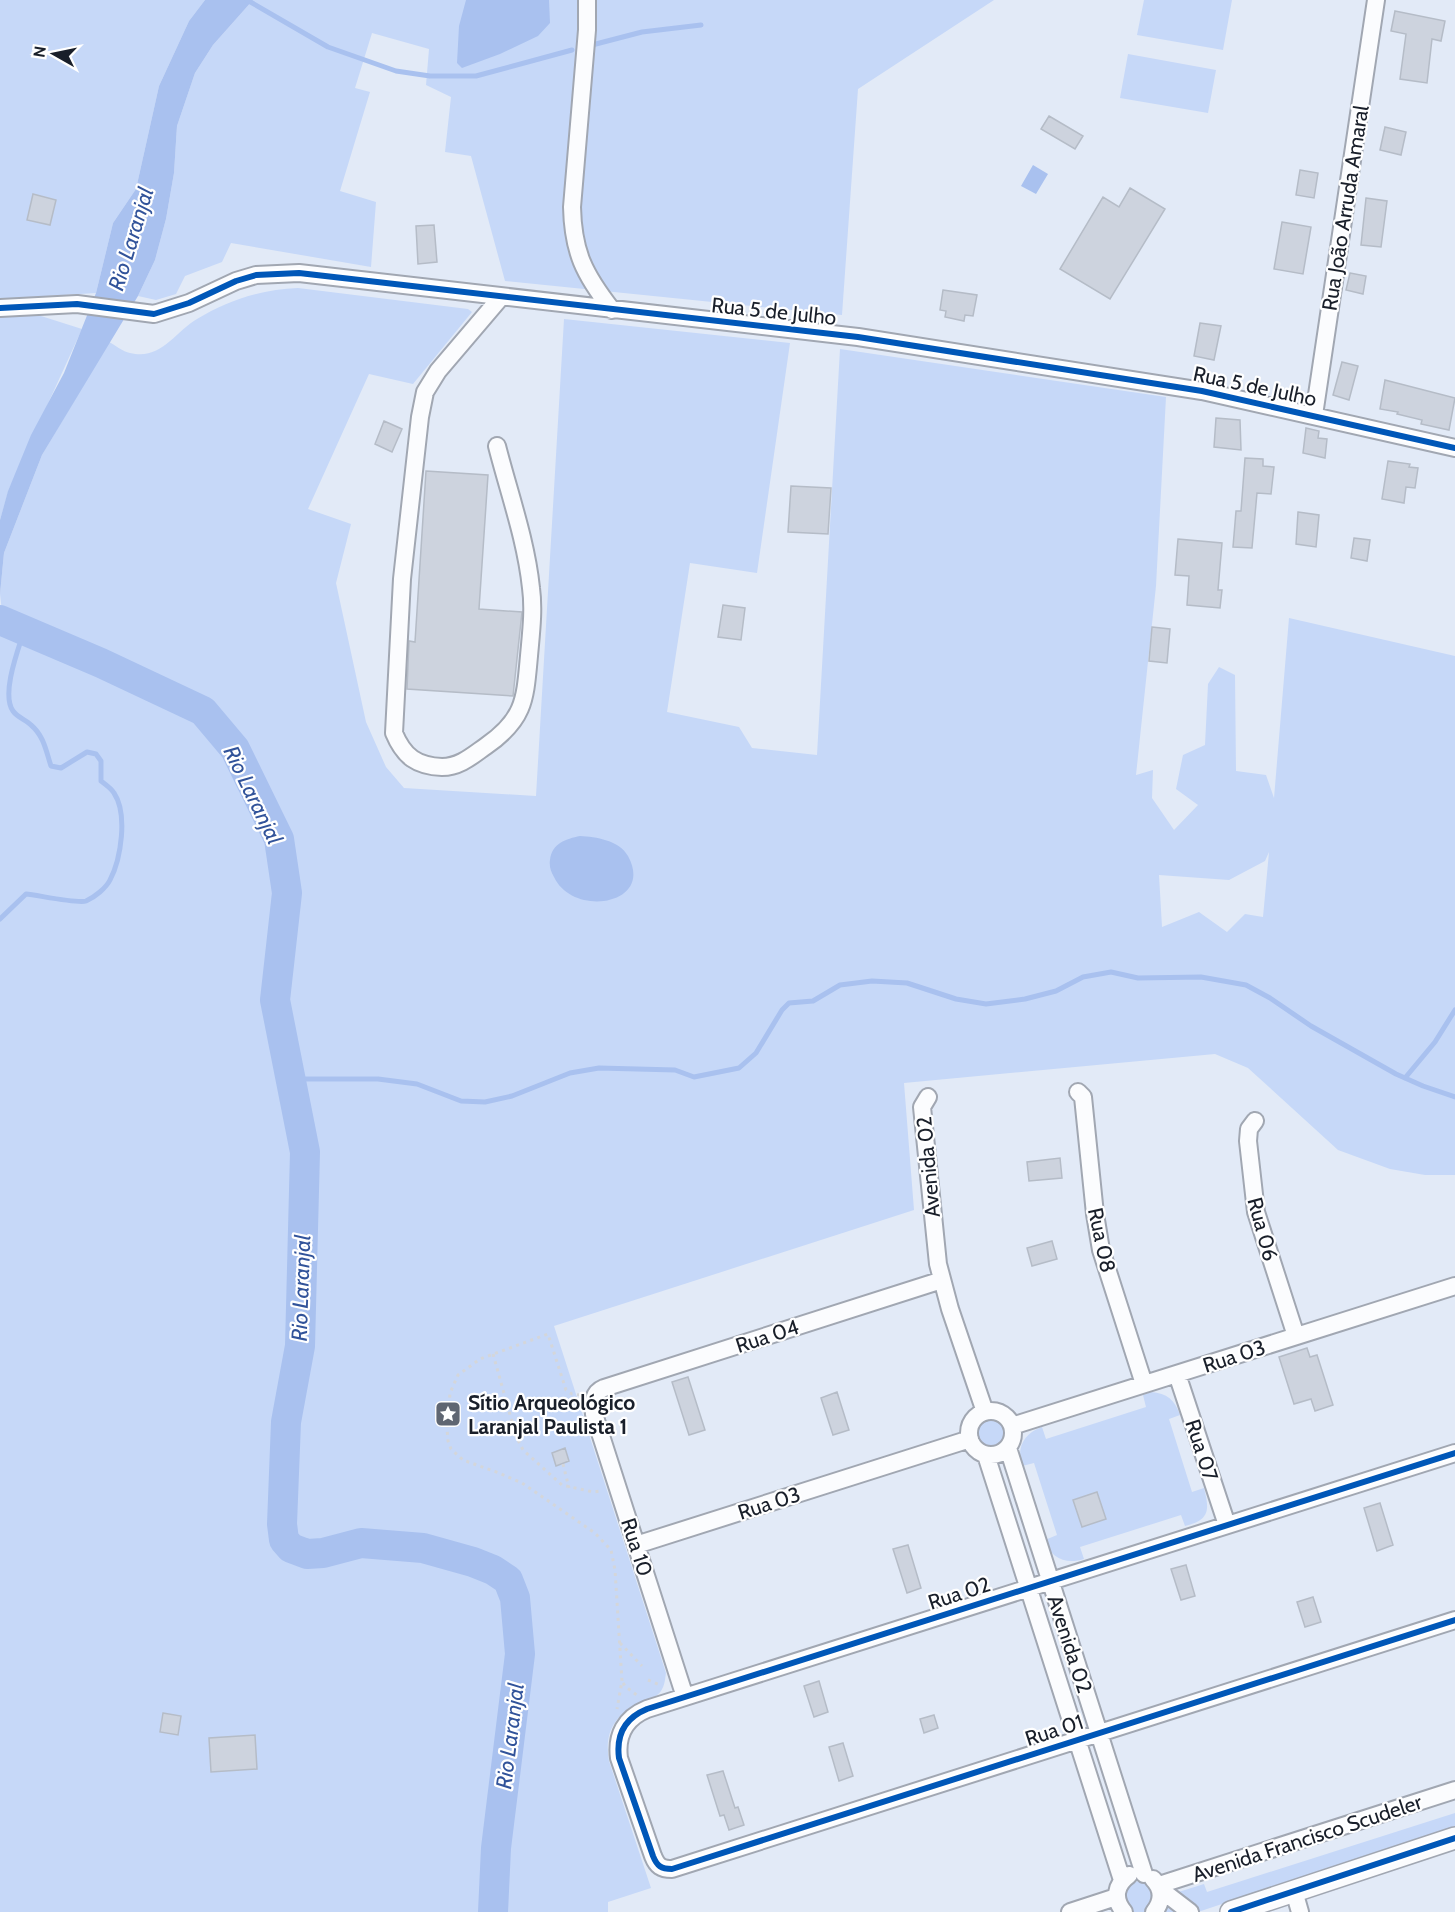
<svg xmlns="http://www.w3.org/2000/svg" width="1455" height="1912" font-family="Cabin,sans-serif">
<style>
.green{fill:#c6d8f8;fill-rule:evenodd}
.water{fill:#a9c1ef}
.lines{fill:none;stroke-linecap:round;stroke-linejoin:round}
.stream{stroke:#a9c1ef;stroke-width:5}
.river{stroke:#a9c1ef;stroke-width:30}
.building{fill:#cdd3de;stroke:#b5bcc7;stroke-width:1.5}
.minor-casing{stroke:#a1a7b2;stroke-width:20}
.major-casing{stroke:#a1a7b2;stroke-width:24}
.path{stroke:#d4d6da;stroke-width:3;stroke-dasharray:3 4.5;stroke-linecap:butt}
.minor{stroke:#fbfcfe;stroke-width:16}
.major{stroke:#fbfcfe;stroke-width:21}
.cycleway-casing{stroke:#fff;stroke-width:10}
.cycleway{stroke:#0057b8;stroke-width:6}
.labels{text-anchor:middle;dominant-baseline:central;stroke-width:4.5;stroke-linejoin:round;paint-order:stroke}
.street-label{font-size:21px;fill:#191f2a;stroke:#fff}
.poi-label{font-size:21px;font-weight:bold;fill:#191f2a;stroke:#fff;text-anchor:start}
.water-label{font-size:22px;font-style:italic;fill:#31539a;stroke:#fff}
</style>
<rect width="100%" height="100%" fill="#e2eaf7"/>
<path class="green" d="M0 0H205L189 21 159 86 136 189 113 223 96 293 0 299Z
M253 0H994L858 89 842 315 505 281 471 156 445 152 451 97 426 85 429 49 372 33 355 88 370 92 340 191 376 202 371 267 231 243 222 262 185 276 176 294 156 300 138 296 155 260 166 219 174 173 177 126 195 73 213 45Z
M1144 0H1232L1223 50 1137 35Z
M1128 54 1216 70 1208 113 1120 98Z
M298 288 468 309 472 312 413 384 369 374 308 509 351 524 336 583 366 722 386 767 404 788 536 796 564 319 790 343 757 573 690 563 667 712 739 727 752 748 817 755 840 349 1166 397 1156 586 1136 775 1153 770 1152 798 1174 830 1198 805 1176 789 1183 755 1205 745 1208 684 1219 667 1235 675 1236 771 1266 775 1274 798 1289 618 1455 656V1175H1425L1390 1169 1338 1150 1248 1068 1215 1054 904 1083 914 1210 554 1326 666 1673C665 1679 665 1685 661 1691 656 1698 647 1700 640 1703 614 1715 604 1733 609 1761L651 1888 608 1902V1912H0V631L6 632 23 630 2 612 0 594 4 553 42 455 109 342C115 345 123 352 130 353 160 361 175 332 197 319 228 300 263 289 298 288ZM1269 852 1263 917 1245 914 1227 932 1199 912 1162 927 1159 875 1229 880 1265 861Z
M0 316H41L82 329 9 489 0 520Z
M1151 1392C1167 1393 1175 1400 1180 1415L1169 1419 1192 1492 1204 1488C1210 1511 1209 1520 1185 1526L1181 1515 1080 1547 1084 1559C1066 1565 1050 1558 1045 1540L1057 1535 1034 1463 1022 1466C1016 1448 1024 1433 1042 1427L1046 1439 1146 1407 1143 1395Z
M978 1433a13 13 0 1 1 26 0a13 13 0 1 1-26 0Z
M1455 1813V1826L1198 1912H1115C1118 1909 1123 1904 1125 1900 1126 1897 1124 1893 1125 1890 1129 1881 1143 1877 1150 1886 1152 1889 1153 1896 1153 1900L1204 1884 1207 1892Z"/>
<path class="water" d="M205 0H253L213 45 195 73 177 126 174 173 166 219 155 260 138 296 42 455 4 553 0 594V520L8 491 31 435 64 373 96 293 113 223 136 189 159 86 189 21Z
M466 0H549L550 23 538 36 500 54 462 68 457 63 459 26Z
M1033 165 1048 174 1036 194 1021 186Z
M580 836C596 837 619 840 628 856 655 905 573 918 554 877 551 872 549 866 550 860 552 843 566 839 580 836Z"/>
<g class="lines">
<path class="stream" d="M247 0 328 47 396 71 430 76H476L572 50
M592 45 642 32 701 25
M0 919 26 894C37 895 78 904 86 901 95 897 106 888 110 880 121 859 128 814 114 793 111 788 105 784 101 781V761L96 754 87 752 61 768 51 766C46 751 44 736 31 725 26 720 17 717 13 711 1 694 18 650 24 631
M1405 1078 1435 1042 1455 1010
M289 1079H378L417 1084 461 1101 485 1102 512 1096 570 1073 599 1068 675 1070 694 1077 739 1068 756 1053 782 1010 789 1003 813 1001 840 985 872 981 907 983 956 999 986 1004 1025 999 1056 991 1083 977 1111 972 1138 978 1201 977 1246 985 1270 998 1311 1026 1396 1074 1423 1086 1455 1097"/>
<path class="river" d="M0 620 101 663 203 711 235 749 279 839 287 893 275 1000 305 1152 300 1346 286 1422 282 1524 284 1540 291 1548 307 1554 323 1553 361 1543 423 1548 473 1562 493 1570 508 1580 515 1598 520 1654 496 1848 493 1912"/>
</g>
<path class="building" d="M1395 11 1445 21 1441 41 1432 39 1427 83 1400 79 1406 34 1391 31Z
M1049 116 1083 136 1075 149 1041 129Z
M1385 127 1406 132 1401 155 1380 150Z
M1300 170 1318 173 1314 198 1296 195Z
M1130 188 1165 209 1110 299 1060 269 1103 197 1119 207Z
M33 194 56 200 50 225 27 220Z
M1366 198 1387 201 1381 247 1361 245Z
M1282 222 1311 227 1303 274 1274 269Z
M434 225 437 262 418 264 416 226Z
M1350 273 1366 276 1363 294 1346 290Z
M943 290 977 295 973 316 965 315 964 321 945 317 946 311 940 310Z
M1200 323 1221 326 1214 360 1194 356Z
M1342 362 1358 366 1349 400 1333 395Z
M1385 380 1455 398 1449 430 1421 424 1422 420 1397 414 1398 412 1380 409Z
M1216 418 1240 420 1241 450 1214 447Z
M384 421 402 429 392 452 375 444Z
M1306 428 1319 431 1318 438 1327 439 1325 458 1303 453Z
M1245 458 1263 459V466L1274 467 1271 494 1257 493 1252 548 1233 547 1236 511H1241Z
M1388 461 1410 464 1409 467 1418 468 1415 488 1406 487 1404 503 1382 499Z
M426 471 488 475 479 609 522 612 513 696 407 689 409 641 415 642Z
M791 486 831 488 828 534 788 532Z
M1298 512 1319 515 1316 547 1296 544Z
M1354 538 1370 540 1367 561 1351 558Z
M1178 539 1222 543 1218 590H1222L1220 608 1187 605 1189 576 1175 575Z
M723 605 745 608 741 640 718 637Z
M1152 627 1170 629 1167 663 1149 661Z
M1060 1158 1062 1178 1029 1181 1027 1162Z
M1052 1241 1057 1259 1032 1266 1027 1248Z
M1307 1348 1310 1357 1317 1355 1333 1405 1315 1411 1311 1399 1294 1404 1279 1357Z
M688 1377 705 1430 689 1435 672 1382Z
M837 1392 849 1430 833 1435 821 1398Z
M565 1448 569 1461 556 1466 552 1453Z
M1097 1492 1106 1519 1082 1527 1073 1500Z
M1380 1503 1393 1545 1377 1551 1364 1508Z
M908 1545 921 1588 907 1593 893 1549Z
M1186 1565 1195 1596 1181 1600 1171 1569Z
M1313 1597 1321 1622 1305 1627 1297 1602Z
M819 1681 828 1712 814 1717 804 1686Z
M163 1713 181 1716 178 1735 160 1732Z
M934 1715 938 1728 924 1733 920 1719Z
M255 1735 257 1769 211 1772 209 1738Z
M843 1743 853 1776 839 1781 829 1747Z
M723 1771 735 1808 738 1807 744 1825 729 1830 724 1815 720 1816 707 1775Z"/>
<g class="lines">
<defs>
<path id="minor" d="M587 0V30L572 207C573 252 584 274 612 310
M0 308 77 304 154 314 189 303 236 281 256 275 299 273 858 337 1202 391 1455 448
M1314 415 1376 0
M497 446C509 493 526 540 531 588 534 610 531 633 529 656 525 699 525 719 486 746 473 755 460 767 442 767 417 766 404 757 394 733L402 579 420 417 425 392 438 371 501 297
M1078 1092 1083 1097 1095 1214 1101 1250 1144 1384
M928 1097 922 1107 938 1264 950 1309 985 1412
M1255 1121 1249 1129 1248 1141 1256 1212 1296 1336
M1177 1374 1227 1525
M969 1433a22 22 0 1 1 44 0a22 22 0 1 1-44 0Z
M1012 1426 1455 1286
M1008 1448 1144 1874
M1455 1453 647 1709C625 1718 616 1735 619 1758L653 1856C657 1866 661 1869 672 1869L1455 1620
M986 1455 1122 1880
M636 1545 970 1439
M685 1697 594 1414C593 1403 592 1393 604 1388L942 1280
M1153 1879C1163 1889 1163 1901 1154 1912
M1159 1885 1455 1790
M1160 1889 1190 1912
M1294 1891 1300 1912
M1070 1912 1116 1897
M1124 1912C1113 1899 1115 1885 1129 1875"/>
<path id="major" d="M1231 1912 1455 1838"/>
</defs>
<use href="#minor" class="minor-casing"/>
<use href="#major" class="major-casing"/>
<path class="path" d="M493 1354 516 1436 523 1450 562 1485 593 1492 601 1491
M580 1395 572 1394 566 1390 548 1334 480 1359 458 1375 450 1393 447 1429 448 1441 451 1449 463 1460 499 1473 522 1483 595 1533 611 1550 615 1570 622 1681 617 1709
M563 1464 569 1488
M620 1643 642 1666
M648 1680 660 1685
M623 1683 626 1687 638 1696"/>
<use href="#minor" class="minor"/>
<use href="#major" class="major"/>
<defs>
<path id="cycleway" d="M0 308 77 304 154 314 189 303 236 281 256 275 299 273 858 337 1202 391 1455 448
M1455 1453 647 1709C625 1718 616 1735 619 1758L653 1856C657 1866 661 1869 672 1869L1455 1620
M1231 1912 1455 1838"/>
</defs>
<use href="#cycleway" class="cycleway-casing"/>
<use href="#cycleway" class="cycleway"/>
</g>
<defs>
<symbol id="sight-square" viewBox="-11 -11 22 22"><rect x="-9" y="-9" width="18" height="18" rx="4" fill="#5f6672" stroke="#fff"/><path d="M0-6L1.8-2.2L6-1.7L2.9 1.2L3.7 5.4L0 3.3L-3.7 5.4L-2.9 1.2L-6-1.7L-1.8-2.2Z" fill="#fff"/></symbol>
</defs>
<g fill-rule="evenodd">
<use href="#sight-square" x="433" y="1399" width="30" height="30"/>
</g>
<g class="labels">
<g class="street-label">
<text transform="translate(1345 208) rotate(-81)">Rua João Arruda Amaral</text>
<text transform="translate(774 311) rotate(6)">Rua 5 de Julho</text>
<text transform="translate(1255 386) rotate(12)">Rua 5 de Julho</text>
<text transform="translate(928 1167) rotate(-95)">Avenida 02</text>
<text transform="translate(1263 1229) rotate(75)">Rua 06</text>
<text transform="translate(1102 1240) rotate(78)">Rua 08</text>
<text transform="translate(767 1336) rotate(-18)">Rua 04</text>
<text transform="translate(1234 1356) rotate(-18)">Rua 03</text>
<text transform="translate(1202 1450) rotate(72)">Rua 07</text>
<text transform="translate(769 1503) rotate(-18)">Rua 03</text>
<text transform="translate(637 1547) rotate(72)">Rua 10</text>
<text transform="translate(959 1593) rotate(-18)">Rua 02</text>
<text transform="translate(1070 1644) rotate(72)">Avenida 02</text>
<text transform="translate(1054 1730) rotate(-18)">Rua 01</text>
<text transform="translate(1307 1838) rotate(-18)">Avenida Francisco Scudeler</text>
</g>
<g class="poi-label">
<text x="468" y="1402">Sítio Arqueológico<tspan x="468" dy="24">Laranjal Paulista 1</tspan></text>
</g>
<g class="water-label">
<text transform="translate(131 239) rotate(-73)">Rio Laranjal</text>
<text transform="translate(253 795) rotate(64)">Rio Laranjal</text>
<text transform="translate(301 1288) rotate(-88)">Rio Laranjal</text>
<text transform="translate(510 1736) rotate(-83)">Rio Laranjal</text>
</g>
</g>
<g transform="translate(54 54) rotate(279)" stroke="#ffffff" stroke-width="4.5" paint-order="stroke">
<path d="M0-4.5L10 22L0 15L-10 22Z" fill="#191f2a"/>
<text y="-9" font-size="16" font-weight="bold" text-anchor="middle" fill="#191f2a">N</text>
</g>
</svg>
